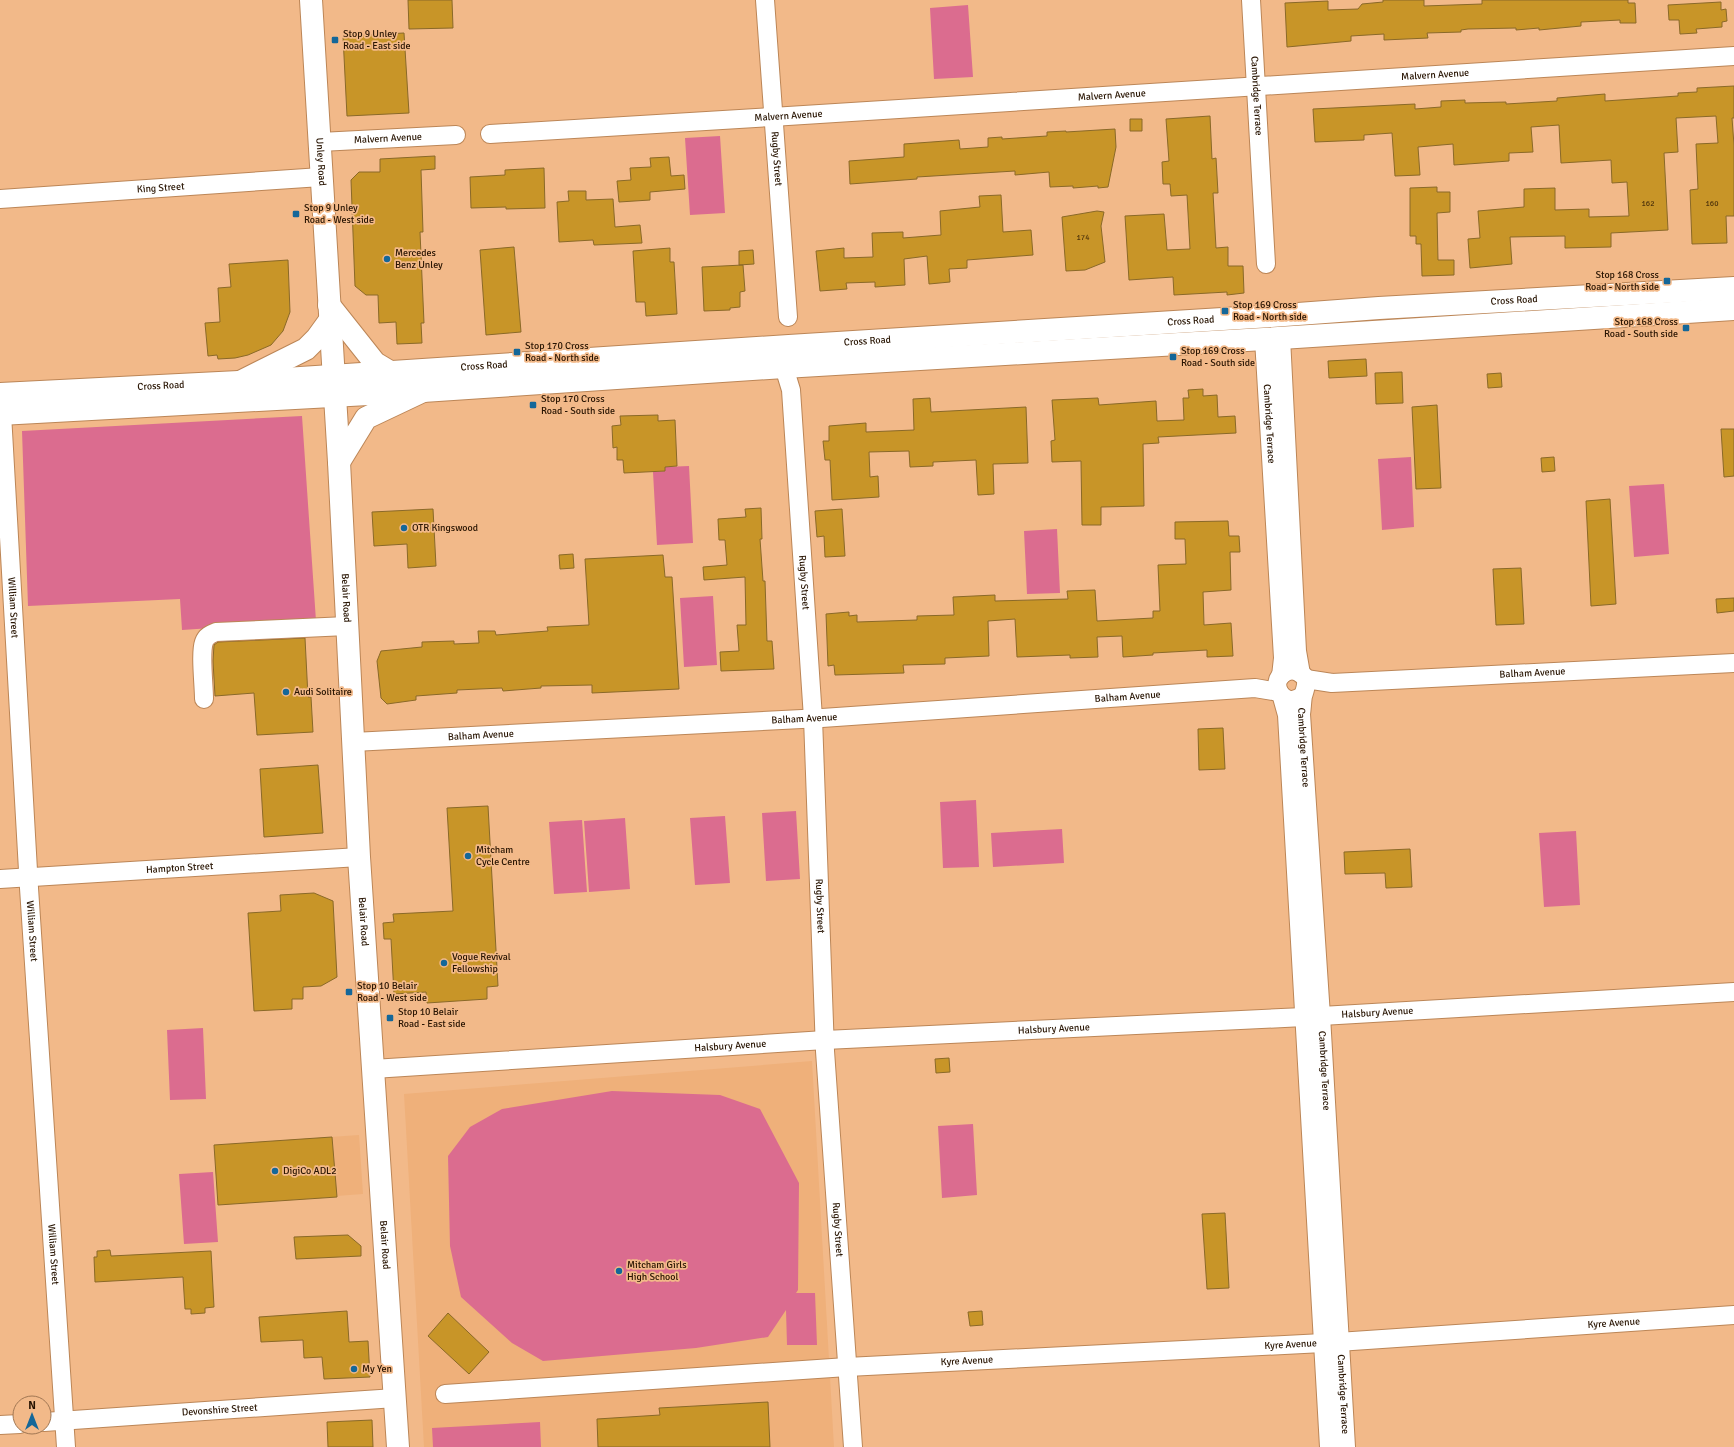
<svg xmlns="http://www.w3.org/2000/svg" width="1734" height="1447" font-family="Signika,sans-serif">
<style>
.built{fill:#efb07a}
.green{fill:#db6c8f}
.building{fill:#c89528;stroke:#8a6928}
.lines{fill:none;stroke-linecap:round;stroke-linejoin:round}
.minor-casing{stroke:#bc8657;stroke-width:20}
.major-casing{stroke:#bc8657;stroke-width:24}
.highway-casing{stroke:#bc8657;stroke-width:24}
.minor{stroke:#fff;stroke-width:18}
.major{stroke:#fff;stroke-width:22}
.highway{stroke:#fff;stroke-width:22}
.poi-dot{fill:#146799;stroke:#f2b989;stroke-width:1.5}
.labels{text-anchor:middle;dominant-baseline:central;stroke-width:3.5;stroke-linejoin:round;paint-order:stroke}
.number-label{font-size:8px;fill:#4f340b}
.poi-label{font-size:10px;fill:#271301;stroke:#f2b989;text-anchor:start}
.street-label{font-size:10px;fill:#271301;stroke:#f2b989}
</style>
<rect width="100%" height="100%" fill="#f2b989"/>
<path class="built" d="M812 1061 834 1447H424L404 1094Z
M359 1135 363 1194 218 1205 214 1145Z"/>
<path class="green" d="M968 5 973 77 934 79 930 8Z
M720 136 725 213 690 215 685 138Z
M302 416 316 621 182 630 180 599 28 606 22 431Z
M1411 457 1414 527 1382 530 1378 459Z
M689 466 693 543 657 545 653 472 665 471V467Z
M1664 484 1669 554 1634 557 1629 486Z
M1057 529 1060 593 1027 594 1024 531Z
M713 596 717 665 684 667 680 598Z
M976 800 979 867 943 868 940 802Z
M796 811 800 879 766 881 762 813Z
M725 816 730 883 695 885 690 818Z
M625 818 630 889 589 892 584 821Z
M582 820 587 892 554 894 549 822Z
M1062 829 1064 863 993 867 991 833Z
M1576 831 1580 905 1544 907 1539 833Z
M203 1028 206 1099 170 1100 167 1030Z
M612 1091 720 1095 760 1109 799 1183 798 1290 796 1293H815L817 1345H787L786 1310 768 1337 696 1348 543 1361 512 1343 461 1297 450 1246 448 1156 470 1127 502 1109Z
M973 1124 977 1195 942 1198 938 1126Z
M213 1172 218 1242 184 1244 179 1174Z
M540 1422 541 1447H433L432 1428Z"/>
<path class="building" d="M408 0H452L453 28 409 29Z
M1383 0H1424V6L1482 4V0H1628V3H1635L1636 23H1620V20L1581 22V26L1539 30V28L1516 30V28L1468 29 1461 30V32L1427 33 1428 38 1384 40V34L1351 36V41L1287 47 1285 3 1328 1V10L1358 9 1362 4 1383 2Z
M1721 2V10L1726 9 1727 21 1722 22V27L1696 29 1697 33 1680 34 1679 20H1669L1668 5Z
M404 33 409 113 347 116 343 36Z
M1734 86V118H1732L1734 145V216H1726L1727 243 1692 244 1690 190 1698 189 1696 144 1718 143 1716 116 1676 118 1678 152 1664 153 1668 230 1611 233V247L1565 248V236L1510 237 1512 264 1470 268 1468 239 1480 238 1478 211 1524 207V189L1555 188V210L1589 209V217L1629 216 1627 182 1612 183 1611 160 1561 163 1559 125 1531 127 1533 152 1509 153V161L1454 165 1453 144 1418 147 1420 175 1395 176 1392 133 1364 135V140L1315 142 1313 109 1415 104V109L1441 107V101L1465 100V103L1506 102V104L1557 101V98L1605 94V101L1678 96V93L1697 92V88Z
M1210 116 1212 159 1216 158 1218 193H1213L1216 248 1228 247V266H1243L1244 293 1227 295V292L1174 295 1173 277 1129 280 1125 216 1164 214 1167 250 1190 249 1187 195 1171 196 1170 184H1163L1162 162 1169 161 1166 119Z
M1130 119H1142V131H1130Z
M1115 129 1116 147 1108 187 1098 188V186L1073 188V186L1050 187 1049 172 1015 175V171L917 177V179L850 184 849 161 904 157V144L959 140 960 149 988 147V138L1002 137V139L1047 136V132L1066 131V132Z
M435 156V169L421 170 423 232H420L424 323H421L422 343 397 344 396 322 379 323 378 295H366L355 286 351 180 359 172H380V159Z
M669 157 671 176 684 175 685 189 650 192V200L619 202 617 181 631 180 630 168 651 167 650 158Z
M544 168 545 208 506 209V207L471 208 470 177 505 175V170Z
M1437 187V192H1450V212L1437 213 1438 260H1454V275L1422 276 1421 244H1416V236H1410V188Z
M568 191H586V200L613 199 615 227 640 225 642 243 594 245 593 240 559 242 557 202 569 201Z
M1001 195 1003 232 1031 230 1033 255 967 260V268L949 269 950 282 929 284 927 256 904 259 905 285 875 287V282L846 283 847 289 820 291 816 251 844 248V258L873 257 872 233 903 232V238L941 235 940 211 980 207 979 196Z
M1097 211 1104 212 1101 226 1105 262 1085 270 1066 271 1062 217Z
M514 247 521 332 486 335 480 250Z
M670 248V262H674L677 314 646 316 645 302H636L633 251Z
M753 250 754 264 739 265V251Z
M288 260 290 312 283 331 271 345 248 355 235 358 218 359 217 355 208 356 205 323 220 322 218 288 231 287 229 264Z
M743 265 745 291 740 292V307L730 308V310L704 311 702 267Z
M1366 359 1367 376 1329 378 1328 361Z
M1402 372 1403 403 1376 404 1375 373Z
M1501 373 1502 387 1488 388 1487 374Z
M1203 389V396L1217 395 1218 417 1235 416 1236 433 1158 437 1159 443 1143 444 1144 506 1101 507V525H1082L1081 461 1052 462 1051 441 1055 440 1052 400 1098 398 1099 405 1156 401 1157 421 1184 420 1183 398H1189L1188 390Z
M930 398 931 412 1026 407 1028 463 993 464 994 494 978 495 976 460 933 462V466L910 467 909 451 869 452 870 477 878 476 879 497 832 500 830 460H825L823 441H829V426L866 423V432L914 430 913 399Z
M1437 405 1441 488 1416 489 1412 407Z
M658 415V421L675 420 677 466 665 467V471L624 473 623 460H617V447L613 448 612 426 621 425 620 416Z
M1721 429H1734V476L1724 477Z
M1554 457 1555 471 1542 472 1541 458Z
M1610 499 1616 604 1591 606 1586 501Z
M761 508 762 539H760L763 581H765L767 641H772L774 669 721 671 720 652 739 651 737 625H746L745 577 704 580 703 567 727 565 725 540H719L718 519 746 517 745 509Z
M433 509 436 566 408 568 407 544 374 546 372 512Z
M842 509 845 556 825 557 824 536 817 537 815 511Z
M1228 521 1229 536H1239L1240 552H1230L1231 590 1203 592 1204 625 1231 623 1233 656 1207 657V650L1153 653V655L1123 657 1122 636 1097 637 1098 657 1070 658V655L1017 657 1015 619 988 621 989 656 945 658V664L903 665 904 673 835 675 834 665 828 666 826 614 849 612V616L857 615V622L917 620V616L954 615 953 597 995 595V601L1068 599 1067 591 1095 590 1097 621 1153 618V611H1160L1158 565 1186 564 1185 539H1175V522Z
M573 554 574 568 560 569 559 555Z
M663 555 665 577H672L679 689 592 693V685L541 686V688L503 691 502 688 457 690V693L416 696V700L387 704 381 698 377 661 381 651 422 647V642L454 641V644L479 643 478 631H495L496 635 548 631 547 627 589 625 585 559Z
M1521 568 1524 624 1496 625 1493 569Z
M1734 598V611L1717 613 1716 599Z
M305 638 308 697H311L313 732 257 735 254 693 215 696 213 661 214 645 218 642Z
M1223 728 1225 769 1199 770 1198 729Z
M318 765 323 833 264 837 260 769Z
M488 806 498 986 487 987V999L427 1003 426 992 394 994 391 939H384L383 923 394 922 393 914 453 911 447 808Z
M1410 849 1412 887 1386 888 1385 873 1345 874 1344 852Z
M314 893 333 901 337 977 321 986 303 987V999H292V1009L254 1011 248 913 281 911 280 895Z
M949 1058 950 1072 936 1073 935 1059Z
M332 1137 337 1197 218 1205 214 1145Z
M1225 1213 1229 1288 1207 1289 1202 1214Z
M348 1235 361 1246V1256L296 1259 294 1237Z
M110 1250 111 1256 211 1251 214 1307 205 1308V1313L191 1314V1309H185L183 1277 95 1282 94 1257H97V1251Z
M347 1311 349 1342 368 1341 370 1377 324 1379 322 1357 304 1358 303 1340 261 1342 259 1317Z
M982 1311 983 1325 970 1326 968 1312Z
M448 1313 489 1352 469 1374 428 1336Z
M768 1402 770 1447H598L597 1419 660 1415 659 1408Z
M372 1420 373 1447H328L327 1422Z"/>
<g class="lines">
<defs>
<g id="minor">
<path id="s1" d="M765 0 788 317"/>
<path id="s2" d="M1251 0 1266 264"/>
<path id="s3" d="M490 134 772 117 1734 56"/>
<path id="s4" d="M320 142 456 135"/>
<path id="s5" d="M0 199 321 177"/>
<path d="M1281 338 1297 651 1301 674"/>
<path id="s6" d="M1264 339 1283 658 1281 676"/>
<path id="s7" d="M784 367 791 390 813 718 825 1051 853 1447"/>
<path id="s8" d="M2 414 29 888 66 1447"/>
<path id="s9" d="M1306 679 1332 683 1734 663"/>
<path id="s10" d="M1303 695C1284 712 1266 681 1286 672 1290 670 1294 670 1298 672 1310 677 1306 687 1303 696 1302 701 1302 708 1301 714L1321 1016 1346 1447"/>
<path d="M1282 697 1287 715 1329 1447"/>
<path d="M204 699C204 685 200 653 204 642 206 636 211 634 216 632L347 626"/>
<path id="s11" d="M353 742 822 718 1255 688 1279 692"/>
<path id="s12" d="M0 879 359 857"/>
<path id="s13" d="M373 1069 825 1040 1304 1017 1734 992"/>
<path id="s14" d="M445 1394 847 1367 1323 1343 1734 1315"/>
<path id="s15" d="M44 1422 395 1398"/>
<path d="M0 1425 20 1424"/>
</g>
<g id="major">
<path id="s16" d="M311 0 339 462 359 857 398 1447"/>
<path d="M240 382 306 349 317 338 330 320"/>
<path d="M339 462 366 418 423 391"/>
</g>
<g id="highway">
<path d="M329 305 375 363 390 372"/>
<path id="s17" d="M0 394 239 382 789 346 1271 316 1379 308 1734 288"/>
<path d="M0 414 423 391 784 367 1264 339 1734 309"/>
</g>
</defs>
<use href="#minor" class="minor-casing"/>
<use href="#major" class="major-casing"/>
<use href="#highway" class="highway-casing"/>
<use href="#minor" class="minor"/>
<use href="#major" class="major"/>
<use href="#highway" class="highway"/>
</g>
<g class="poi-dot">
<rect x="331" y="36" width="8" height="8" rx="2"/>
<rect x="292" y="210" width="8" height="8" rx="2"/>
<circle cx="387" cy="259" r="4"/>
<rect x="1663" y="277" width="8" height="8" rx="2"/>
<rect x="1221" y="307" width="8" height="8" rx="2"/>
<rect x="1682" y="324" width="8" height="8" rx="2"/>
<rect x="513" y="348" width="8" height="8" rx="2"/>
<rect x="1169" y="353" width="8" height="8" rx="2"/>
<rect x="529" y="401" width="8" height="8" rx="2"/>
<circle cx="404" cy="528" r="4"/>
<circle cx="286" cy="692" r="4"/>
<circle cx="468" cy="856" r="4"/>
<circle cx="444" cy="963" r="4"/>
<rect x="345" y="988" width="8" height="8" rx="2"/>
<rect x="386" y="1014" width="8" height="8" rx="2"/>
<circle cx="275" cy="1171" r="4"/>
<circle cx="619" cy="1271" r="4"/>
<circle cx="354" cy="1369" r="4"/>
</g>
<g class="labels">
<g class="number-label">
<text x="1648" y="203">162</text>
<text x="1712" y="203">160</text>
<text x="1083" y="237">174</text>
</g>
<g class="poi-label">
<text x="343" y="34">Stop 9 Unley<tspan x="343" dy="12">Road - East side</tspan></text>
<text x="304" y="208">Stop 9 Unley<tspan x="304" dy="12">Road - West side</tspan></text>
<text x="395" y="253">Mercedes<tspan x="395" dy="12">Benz Unley</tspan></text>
<text x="1659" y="275" text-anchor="end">Stop 168 Cross<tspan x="1659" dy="12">Road - North side</tspan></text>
<text x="1233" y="305">Stop 169 Cross<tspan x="1233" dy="12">Road - North side</tspan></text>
<text x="1678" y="322" text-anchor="end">Stop 168 Cross<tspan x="1678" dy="12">Road - South side</tspan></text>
<text x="525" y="346">Stop 170 Cross<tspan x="525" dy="12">Road - North side</tspan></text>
<text x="1181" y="351">Stop 169 Cross<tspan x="1181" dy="12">Road - South side</tspan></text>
<text x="541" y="399">Stop 170 Cross<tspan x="541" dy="12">Road - South side</tspan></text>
<text x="412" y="528">OTR Kingswood</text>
<text x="294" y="692">Audi Solitaire</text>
<text x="476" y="850">Mitcham<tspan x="476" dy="12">Cycle Centre</tspan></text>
<text x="452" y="957">Vogue Revival<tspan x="452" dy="12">Fellowship</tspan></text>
<text x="357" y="986">Stop 10 Belair<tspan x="357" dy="12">Road - West side</tspan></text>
<text x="398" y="1012">Stop 10 Belair<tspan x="398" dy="12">Road - East side</tspan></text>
<text x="283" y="1171">DigiCo ADL2</text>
<text x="627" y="1265">Mitcham Girls<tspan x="627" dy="12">High School</tspan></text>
<text x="362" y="1369">My Yen</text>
</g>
<g class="street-label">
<text stroke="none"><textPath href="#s3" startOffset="947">Malvern Avenue</textPath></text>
<text stroke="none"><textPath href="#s3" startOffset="623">Malvern Avenue</textPath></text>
<text stroke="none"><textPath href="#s2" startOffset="96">Cambridge Terrace</textPath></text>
<text stroke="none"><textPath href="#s3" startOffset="299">Malvern Avenue</textPath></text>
<text stroke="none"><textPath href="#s4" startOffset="68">Malvern Avenue</textPath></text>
<text stroke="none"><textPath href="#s1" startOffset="159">Rugby Street</textPath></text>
<text stroke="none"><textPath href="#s16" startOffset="162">Unley Road</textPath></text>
<text stroke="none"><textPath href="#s5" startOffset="161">King Street</textPath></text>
<text stroke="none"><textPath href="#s17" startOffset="1517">Cross Road</textPath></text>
<text stroke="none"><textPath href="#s17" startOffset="1193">Cross Road</textPath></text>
<text stroke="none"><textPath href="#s17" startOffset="869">Cross Road</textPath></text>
<text stroke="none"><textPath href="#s17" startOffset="485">Cross Road</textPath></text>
<text stroke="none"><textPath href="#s17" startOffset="161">Cross Road</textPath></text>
<text stroke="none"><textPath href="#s6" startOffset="85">Cambridge Terrace</textPath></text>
<text stroke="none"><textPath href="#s7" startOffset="217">Rugby Street</textPath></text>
<text stroke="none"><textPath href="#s16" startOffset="599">Belair Road</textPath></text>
<text stroke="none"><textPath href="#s8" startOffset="194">William Street</textPath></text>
<text stroke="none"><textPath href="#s9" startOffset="227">Balham Avenue</textPath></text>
<text stroke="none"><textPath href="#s11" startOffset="776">Balham Avenue</textPath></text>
<text stroke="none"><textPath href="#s11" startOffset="452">Balham Avenue</textPath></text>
<text stroke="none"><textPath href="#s11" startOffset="128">Balham Avenue</textPath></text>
<text stroke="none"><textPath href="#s10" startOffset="144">Cambridge Terrace</textPath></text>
<text stroke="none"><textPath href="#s12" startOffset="180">Hampton Street</textPath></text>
<text stroke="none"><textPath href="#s7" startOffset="541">Rugby Street</textPath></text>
<text stroke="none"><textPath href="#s16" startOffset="923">Belair Road</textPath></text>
<text stroke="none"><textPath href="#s8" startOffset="518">William Street</textPath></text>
<text stroke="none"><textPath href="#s13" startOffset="1006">Halsbury Avenue</textPath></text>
<text stroke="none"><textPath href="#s13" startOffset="682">Halsbury Avenue</textPath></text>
<text stroke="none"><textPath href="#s13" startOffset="358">Halsbury Avenue</textPath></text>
<text stroke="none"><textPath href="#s10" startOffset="468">Cambridge Terrace</textPath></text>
<text stroke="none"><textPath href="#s7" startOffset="865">Rugby Street</textPath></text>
<text stroke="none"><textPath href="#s16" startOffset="1247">Belair Road</textPath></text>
<text stroke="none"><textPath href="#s8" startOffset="842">William Street</textPath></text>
<text stroke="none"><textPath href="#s14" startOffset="1171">Kyre Avenue</textPath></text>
<text stroke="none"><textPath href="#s14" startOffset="847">Kyre Avenue</textPath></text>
<text stroke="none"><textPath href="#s14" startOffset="523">Kyre Avenue</textPath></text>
<text stroke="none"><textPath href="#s10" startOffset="792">Cambridge Terrace</textPath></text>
<text stroke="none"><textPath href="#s15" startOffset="176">Devonshire Street</textPath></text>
</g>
</g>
<g transform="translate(32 1415)"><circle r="19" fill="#f2b989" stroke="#a17753"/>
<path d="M0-3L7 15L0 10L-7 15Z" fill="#146799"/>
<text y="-6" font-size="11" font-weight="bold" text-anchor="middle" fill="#271301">N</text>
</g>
</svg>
